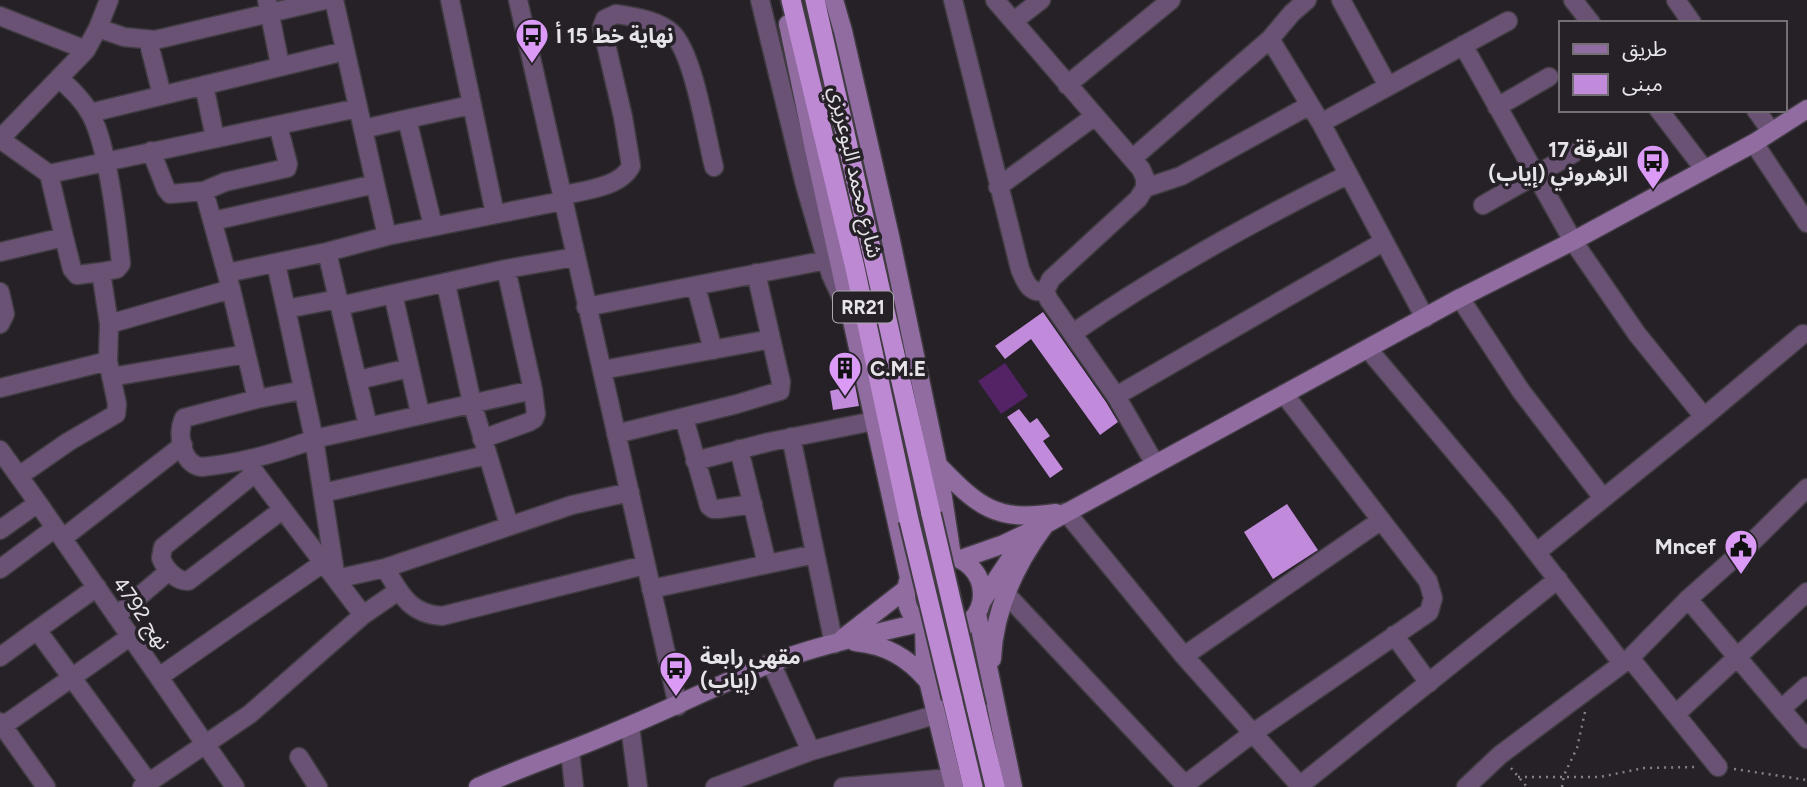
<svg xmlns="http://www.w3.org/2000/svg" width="1807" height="787" font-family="Figtree,'Noto Sans Arabic',sans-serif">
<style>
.green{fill:#532365}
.building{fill:#c28ada}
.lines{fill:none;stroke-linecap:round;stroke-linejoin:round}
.minor-casing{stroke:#403c42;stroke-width:21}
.secondary-casing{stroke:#403c42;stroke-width:21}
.trunk-casing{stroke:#403c42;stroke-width:23}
.path{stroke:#858187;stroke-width:2.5;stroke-dasharray:2 5;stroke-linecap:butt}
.minor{stroke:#695273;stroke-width:18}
.secondary{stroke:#906ca0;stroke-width:18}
.trunk{stroke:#bd89d3;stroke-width:19}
.trunk-bridge-casing{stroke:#403c42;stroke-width:23;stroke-linecap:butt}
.trunk-bridge{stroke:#bd89d3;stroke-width:19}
.labels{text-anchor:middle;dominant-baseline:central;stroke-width:7;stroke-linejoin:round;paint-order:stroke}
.shield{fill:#252127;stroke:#adaaaf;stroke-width:2}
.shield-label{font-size:19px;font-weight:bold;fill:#e7e4e9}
.poi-label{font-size:21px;font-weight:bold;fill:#e7e4e9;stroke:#252127;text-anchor:start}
.street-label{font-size:21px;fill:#e7e4e9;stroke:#252127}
</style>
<rect width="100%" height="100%" fill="#252127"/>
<path class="green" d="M1005 363 1028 396 1001 414 978 381Z"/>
<path class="building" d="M1043 312 1106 402 1118 422 1100 435 1031 339 1005 359 995 346Z
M855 385 859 406 833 410 830 391Z
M1019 409 1030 423 1037 418 1050 436 1043 441 1063 469 1050 478 1007 417Z
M1287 504 1318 550 1273 579 1244 532Z"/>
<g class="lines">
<defs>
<path id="minor" d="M267 0 280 65
M334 0 387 236
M450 0 495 214
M518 0 678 706
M760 0 805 185 831 275 847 309
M953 0 1020 269C1025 281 1029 294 1045 291
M995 0 1141 169 1145 178V188L1138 199 1051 279 1045 291 1049 300 1116 396 1155 464
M1341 0 1388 86
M1573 0 1591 23
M1676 0 1692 23
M0 16 86 50
M1014 21 1041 0
M98 28 124 37 155 40 325 0
M1270 39 1321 123 1425 318
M148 40 162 95
M1463 45 1573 241 1637 334 1704 417
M59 78C71 89 83 100 91 115 108 147 117 226 121 264L117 269 101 272
M204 85 215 138
M1067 85 1171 0
M1497 107 1549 77
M1659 110 1704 169
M1756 110 1771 131
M90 113 345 51
M407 119 471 105
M1321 123 1508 21
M363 129 407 119 433 226
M0 139 86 50 98 28 109 0
M1754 143 1807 223
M1133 158 1270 39 1292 13 1307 0
M49 174 358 108
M998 187 1095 116
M1145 188 1181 176 1310 105
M204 191 225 182 287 168 288 164 278 125
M561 196C583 190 620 188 631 166L623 117 602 27 605 19 616 14C634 17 658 20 672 33 694 54 706 136 714 167
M1483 205 1574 153
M213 221 375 184
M0 252 64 237 49 174 0 139
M327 252 368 426
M276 264 286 309
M227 273 327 252 387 236 562 201
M446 284 472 403 509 525
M696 287 713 350
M231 289 257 399 303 390
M0 292 5 314 0 324
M1460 298 1521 391 1603 498
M338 299 286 309 314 439 533 390
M340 306 393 294
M586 307 827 260
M109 324 231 289 204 191 170 194 166 189 151 151
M1073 333C1160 273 1252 222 1347 175
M1368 349 1505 512 1622 663
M602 370 771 339
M111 377 246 354
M358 380 409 368
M0 388 108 361 109 324 101 272 77 275 72 269 64 237
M1116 396 1383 242
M257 399 184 418C176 434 182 465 202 467 241 463 278 453 314 439L336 579 385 568 572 505 630 492
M420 413 393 294 506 269 575 257
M684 418 709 506 713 509H718L753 504
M616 434 737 404 780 391 781 382 756 273
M791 437 834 644
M482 439 529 422 534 419 536 414 533 390 506 269
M739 449 767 564
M0 450 38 503
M695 461 769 442 874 421
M250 466 363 615
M255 473 163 547 161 558C165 569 176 581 188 581L282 510
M19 476 68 442 116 414 117 404 108 361
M323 493 487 455
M1066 512 1184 656 1301 787
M0 530 38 503 235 787
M63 538 183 445
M1537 552 1704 417 1803 334
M385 568C400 593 409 614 442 616L645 565
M0 569 55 528
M97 587 37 630 149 783
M651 589 815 554
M1006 594 1187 787
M1688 599 1781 709 1807 686
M116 616 169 571
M1394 635 1429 683
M1184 656 1380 521
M0 657 37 630
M1630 658 1718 767
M771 663 811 751
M159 677 323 563
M1781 709 1807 739
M1676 714 1807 592
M0 722 46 787
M3 726 131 636
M630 726 638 787
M570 751 574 787
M299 757 318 787
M1186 784 1253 733 1429 612 1433 598 1428 581 1284 394
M142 787 250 714 363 615 398 591
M715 787 811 751 935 715
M843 787 951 778
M1298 787 1558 579
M1466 787 1500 755 1630 658 1688 599 1749 545 1807 488"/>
<path id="secondary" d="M834 0 843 31 890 236 938 465 952 556
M788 24 814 149 909 578
M938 465C979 507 995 522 1056 513
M906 594a38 38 0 1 1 76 0a38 38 0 1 1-76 0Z
M961 559 1004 544 1046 524 1460 298 1573 241 1754 143 1807 109
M982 601 1020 544
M977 614 1013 787
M924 626 925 668 954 787
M843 638 906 589
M855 642C886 645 907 657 927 680
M992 659C994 610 1016 564 1045 525
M478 787C522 767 568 752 612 733 665 711 716 686 769 664 817 645 869 635 919 623"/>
<path id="trunk" d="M791 0 855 268 909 520
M815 0 931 514
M952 698 973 787
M976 707 995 787"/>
</defs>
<use href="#minor" class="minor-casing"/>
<use href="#secondary" class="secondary-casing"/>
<use href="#trunk" class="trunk-casing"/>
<path class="path" d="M1511 768 1527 787
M1734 769 1807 780
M1518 777H1600L1644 768 1696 767
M1562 787 1564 775 1577 748 1585 712"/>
<use href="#minor" class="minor"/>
<use href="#secondary" class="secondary"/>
<use href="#trunk" class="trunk"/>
<defs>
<path id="trunk-bridge" d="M931 514 976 707
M909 520 952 698"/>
</defs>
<use href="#trunk-bridge" class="trunk-bridge-casing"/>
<use href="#trunk-bridge" class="trunk-bridge"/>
</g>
<defs>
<symbol id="bus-pin" viewBox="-11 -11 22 30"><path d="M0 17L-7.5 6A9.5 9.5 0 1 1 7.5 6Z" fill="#da9af6" stroke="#252127"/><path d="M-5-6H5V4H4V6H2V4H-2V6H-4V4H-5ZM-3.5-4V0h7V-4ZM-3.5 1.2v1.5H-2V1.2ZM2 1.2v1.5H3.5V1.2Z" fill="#111"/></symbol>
<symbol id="building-pin" viewBox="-11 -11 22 30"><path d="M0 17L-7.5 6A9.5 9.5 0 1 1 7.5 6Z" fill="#da9af6" stroke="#252127"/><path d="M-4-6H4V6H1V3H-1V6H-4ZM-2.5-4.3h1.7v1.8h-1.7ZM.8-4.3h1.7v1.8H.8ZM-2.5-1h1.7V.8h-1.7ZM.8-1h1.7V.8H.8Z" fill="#111"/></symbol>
<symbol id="civic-pin" viewBox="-11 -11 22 30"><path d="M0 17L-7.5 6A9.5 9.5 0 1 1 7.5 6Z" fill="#da9af6" stroke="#252127"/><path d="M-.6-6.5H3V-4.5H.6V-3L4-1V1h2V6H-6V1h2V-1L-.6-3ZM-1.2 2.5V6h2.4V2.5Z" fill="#111"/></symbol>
</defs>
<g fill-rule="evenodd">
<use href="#bus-pin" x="513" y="16" width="38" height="52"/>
<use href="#bus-pin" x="1634" y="142" width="38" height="52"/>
<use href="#building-pin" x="826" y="349" width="38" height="52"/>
<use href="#civic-pin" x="1722" y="527" width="38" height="52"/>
<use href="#bus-pin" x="657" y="649" width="38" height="52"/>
</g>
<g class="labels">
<rect class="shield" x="833" y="291.5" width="60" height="31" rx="5"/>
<g class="shield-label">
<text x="863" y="307">RR21</text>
</g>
<g class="poi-label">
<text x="556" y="35">نهاية خط 15 أ</text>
<text x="1628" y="149" text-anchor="end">الفرقة 17<tspan x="1628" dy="24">الزهروني (إياب)</tspan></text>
<text x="870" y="368">C.M.E</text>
<text x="1716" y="546" text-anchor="end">Mncef</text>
<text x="700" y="656">مقهى رابعة<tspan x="700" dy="24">(إياب)</tspan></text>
</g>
<g class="street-label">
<text transform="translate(856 172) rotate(77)">شارع محمد البوعزيزي</text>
<text transform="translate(142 613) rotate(55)">نهج 4792</text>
</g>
</g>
<rect x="1559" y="21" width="228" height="91" fill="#252127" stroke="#736f75" stroke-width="2"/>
<rect x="1573" y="44" width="35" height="10" fill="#906ca0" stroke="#736f75" stroke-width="2"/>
<text x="1622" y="56" font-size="21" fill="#e7e4e9">طريق</text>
<rect x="1573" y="74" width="35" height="21" fill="#c28ada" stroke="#736f75" stroke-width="2"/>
<text x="1622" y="91" font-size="21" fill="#e7e4e9">مبنى</text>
</svg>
